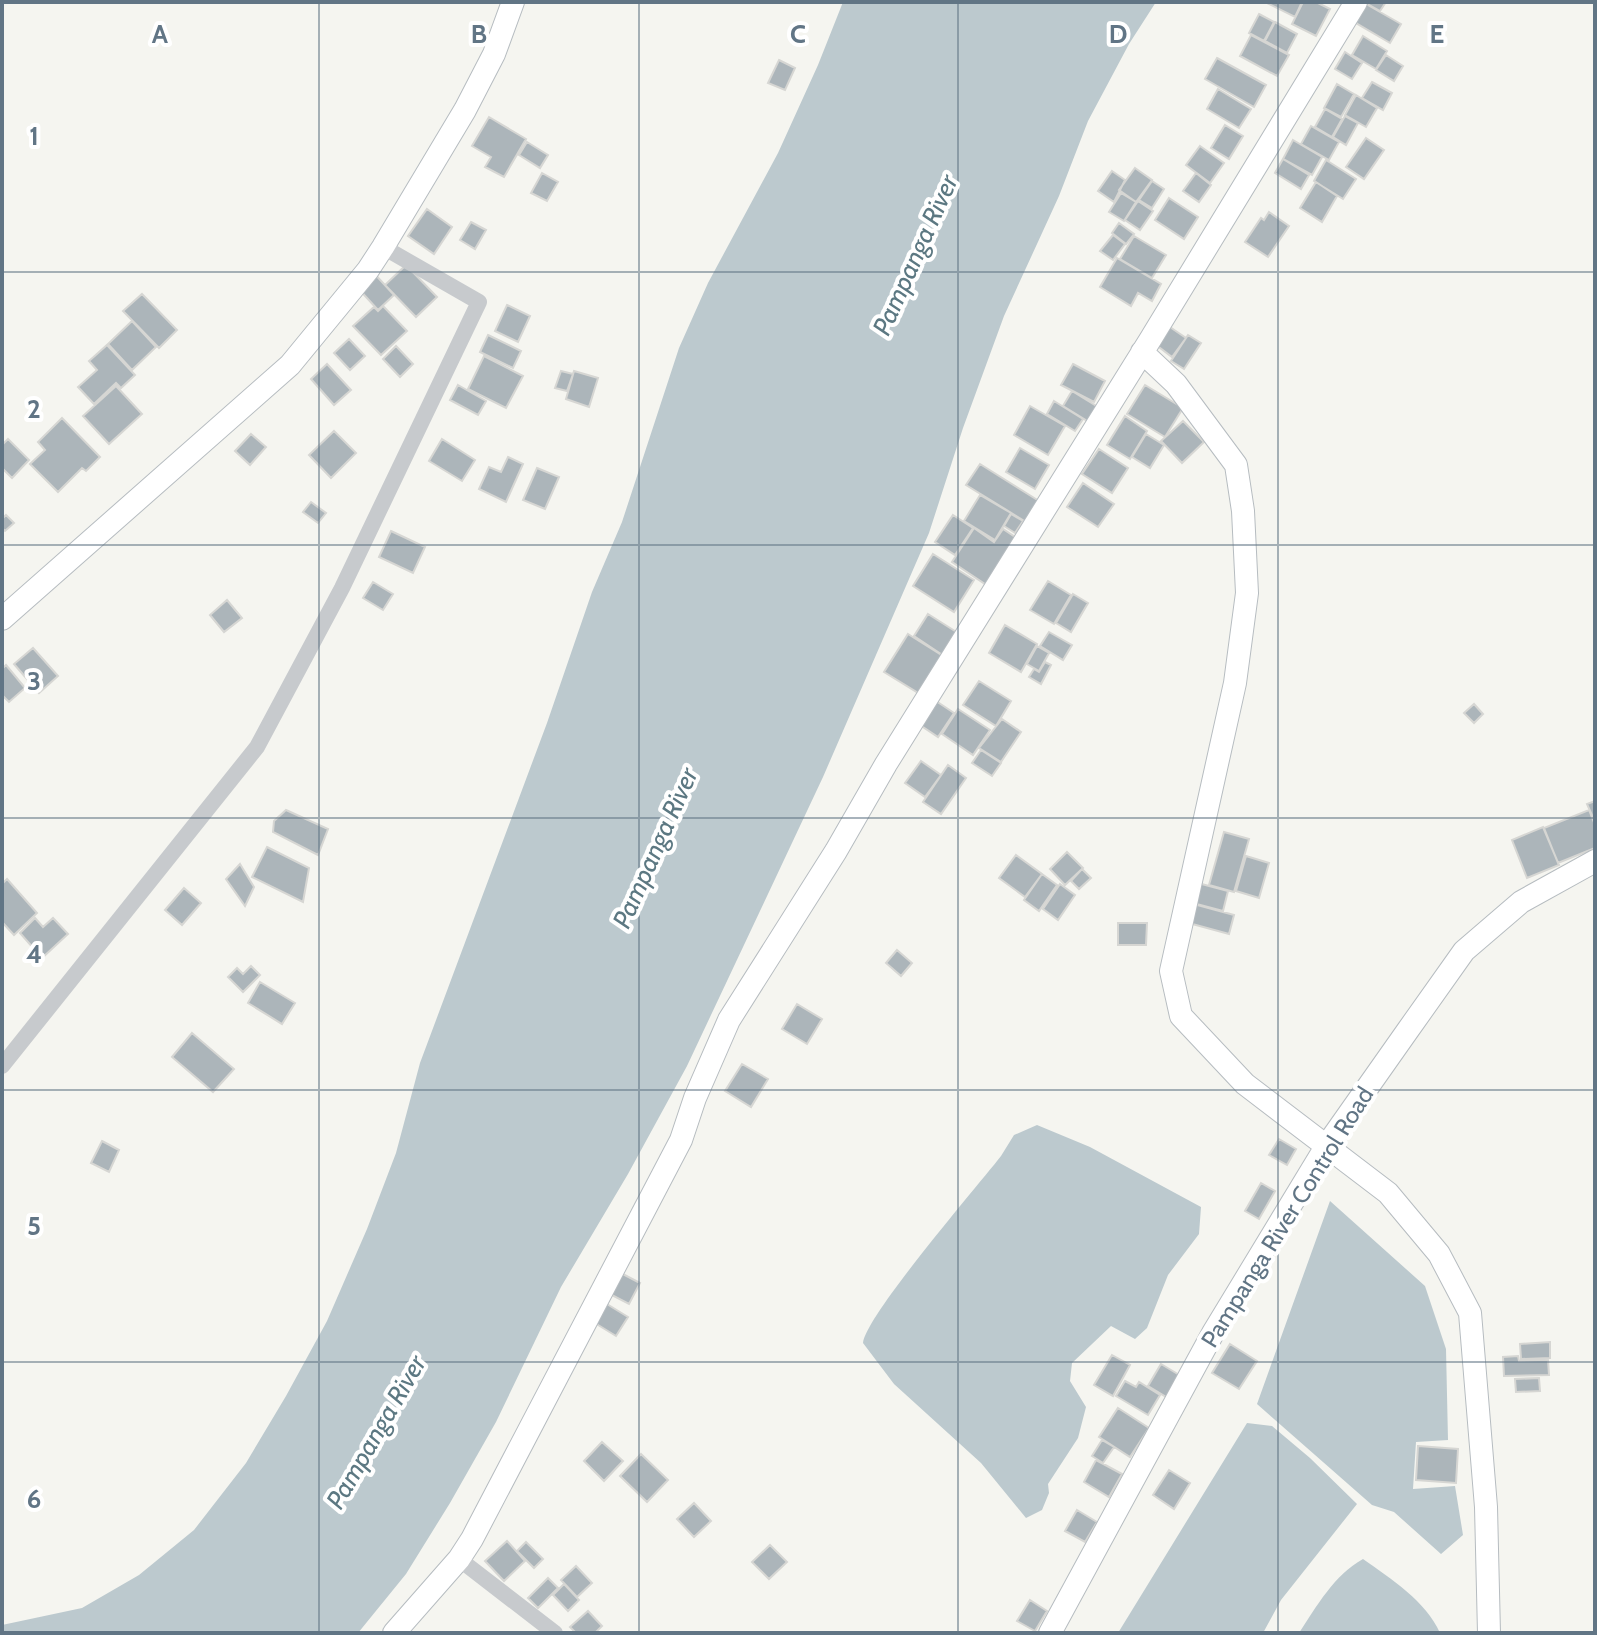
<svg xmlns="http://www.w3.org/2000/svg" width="1597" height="1635" font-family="Cabin,sans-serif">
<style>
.water{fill:#bcc9ce}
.building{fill:#acb5ba;stroke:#d6d6d3;stroke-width:2}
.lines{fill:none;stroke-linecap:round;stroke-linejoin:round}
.secondary-casing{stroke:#b6bcc0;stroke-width:24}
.street{stroke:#c7cacd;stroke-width:16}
.secondary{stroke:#fff;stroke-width:22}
.grid{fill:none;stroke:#617585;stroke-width:2;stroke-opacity:0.55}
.labels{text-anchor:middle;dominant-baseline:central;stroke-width:8;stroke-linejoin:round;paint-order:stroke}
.street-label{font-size:24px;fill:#617585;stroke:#fff}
.water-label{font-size:26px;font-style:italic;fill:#5c7882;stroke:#fff}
.grid-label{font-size:26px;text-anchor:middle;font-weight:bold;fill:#617585;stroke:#fff;stroke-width:8;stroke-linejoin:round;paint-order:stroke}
</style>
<rect width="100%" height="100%" fill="#f5f5f0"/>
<path class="water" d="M843 2H1156L1129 44 1088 121 1059 196 1004 316 963 428 929 533 823 777 687 1066 628 1174 561 1287 496 1422 450 1503 406 1574 358 1633H2V1625L82 1608 139 1575 194 1530 246 1463 286 1396 327 1321 367 1229 396 1153 420 1063 547 723 592 592 622 522 679 348 708 283 778 153 818 65Z
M1037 1125 1090 1147 1201 1207 1199 1234 1168 1275 1147 1328 1135 1339 1111 1326 1072 1363 1070 1381 1086 1407 1078 1438 1048 1484 1049 1493 1042 1510 1026 1518 981 1463 894 1384 863 1343C866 1315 977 1187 1001 1156L1014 1135Z
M1330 1201 1425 1286 1446 1349 1448 1440 1416 1442 1413 1489 1455 1486 1463 1535 1441 1554 1394 1512 1372 1505 1257 1404Z
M1247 1423 1272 1426 1310 1458 1357 1504 1281 1600 1263 1633H1118Z
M1363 1559C1391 1579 1426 1601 1440 1633H1299C1317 1606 1334 1575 1363 1559Z"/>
<path class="building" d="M1265 2H1302L1295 17Z
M1303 2H1316L1330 9 1316 36 1292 24Z
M1364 2H1386L1380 11Z
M1366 4 1401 24 1390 43 1356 23Z
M1259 14 1274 22 1264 41 1249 33Z
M1275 22 1297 34 1287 53 1265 41Z
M1251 35 1289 55 1277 76 1240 56Z
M1363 36 1387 51 1376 69 1352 55Z
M1345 52 1362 63 1352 79 1335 69Z
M1386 55 1403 66 1394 81 1376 70Z
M1217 58 1266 85 1254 107 1205 79Z
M779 60 795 68 785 90 768 83Z
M1372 82 1392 93 1383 110 1362 98Z
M1337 84 1354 94 1341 117 1324 108Z
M1218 89 1251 109 1239 128 1207 109Z
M1356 95 1377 108 1366 127 1345 115Z
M1325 109 1342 119 1332 137 1315 127Z
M1345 116 1358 123 1346 145 1333 137Z
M489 117 526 139 504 177 485 167 491 157 472 146Z
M1225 125 1243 136 1229 159 1211 148Z
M1311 126 1339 142 1329 160 1301 144Z
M1366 138 1384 150 1364 179 1346 167Z
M1293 140 1322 157 1312 175 1283 159Z
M527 142 548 155 540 168 519 155Z
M1200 146 1224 163 1210 183 1186 165Z
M1283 159 1309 175 1301 189 1275 173Z
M1326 160 1356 179 1343 199 1314 181Z
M1135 168 1152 180 1136 202 1119 190Z
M1112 171 1125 180 1114 202 1098 191Z
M542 173 558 182 547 201 531 193Z
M1196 173 1211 185 1199 202 1183 191Z
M1152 181 1164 189 1152 208 1139 200Z
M1316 182 1337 196 1322 222 1300 208Z
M1121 193 1136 202 1124 221 1109 212Z
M1169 198 1198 217 1184 239 1155 220Z
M1138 201 1153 211 1140 230 1125 220Z
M427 209 452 227 434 254 408 236Z
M1269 212 1289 226 1268 257 1245 242 1261 218 1264 220Z
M471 222 486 230 475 249 460 240Z
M1119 223 1134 234 1126 244 1112 233Z
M1113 235 1125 244 1113 260 1100 251Z
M1134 236 1166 255 1152 278 1120 259Z
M1117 258 1161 284 1152 301 1138 293 1131 306 1100 287Z
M406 265 437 297 416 317 385 285Z
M372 271 394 295 378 310 356 286Z
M142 294 177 330 159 348 123 311Z
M507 305 530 316 518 342 495 331Z
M383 306 407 331 381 355 353 326 374 307 378 311Z
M132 321 156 347 132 370 108 344Z
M1164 323 1186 338 1172 357 1151 341Z
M488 335 521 351 513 368 480 352Z
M1188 335 1201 343 1184 369 1171 361Z
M349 339 365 356 350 370 334 353Z
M107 345 135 375 121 388 116 383 94 404 78 387 97 370 89 361Z
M396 346 413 364 400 377 383 359Z
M484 356 523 376 506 408 468 389Z
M327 364 351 390 334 405 311 379Z
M1073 364 1105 381 1094 402 1061 385Z
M561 371 573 374 567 391 555 388Z
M574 371 598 378 589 407 566 399Z
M458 385 486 401 478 415 450 400Z
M1145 385 1183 408 1165 437 1127 414Z
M116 386 142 414 109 444 83 416Z
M1072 391 1098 407 1089 422 1063 406Z
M1054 401 1083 419 1075 431 1047 414Z
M1030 406 1065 426 1048 455 1014 435Z
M1125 416 1147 431 1130 459 1107 445Z
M62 418 100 457 86 471 82 468 58 492 30 464 45 450 38 442Z
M1183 421 1204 442 1182 463 1161 441Z
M334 431 356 453 331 478 309 455Z
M251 434 266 447 250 465 235 451Z
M1146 434 1164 445 1150 468 1132 457Z
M8 439 29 460 12 478 2 468V445Z
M442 439 475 460 462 481 429 461Z
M1020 448 1049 465 1035 489 1006 472Z
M1099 449 1128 468 1112 493 1082 474Z
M508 457 523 464 506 502 479 489 489 467 501 472Z
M980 464 1039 501 1026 522 966 485Z
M537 468 559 477 545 509 523 500Z
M1083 483 1114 504 1098 527 1067 507Z
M980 495 1011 513 995 540 964 521Z
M311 502 326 513 318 523 303 512Z
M1011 514 1023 521 1015 533 1004 526Z
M6 515 14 523 5 531 2 528V519Z
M953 515 973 528 955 555 935 542Z
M974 528 994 542 1003 529 1018 539 988 586 952 562Z
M391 531 425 547 413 573 379 557Z
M933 554 974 580 954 612 913 586Z
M1048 581 1071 595 1054 624 1030 610Z
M373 582 393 594 383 610 363 598Z
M1073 594 1088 603 1071 632 1056 623Z
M227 600 242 618 224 632 210 615Z
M928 614 958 633 944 656 914 636Z
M1005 625 1037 644 1021 672 989 653Z
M1049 632 1072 645 1063 660 1040 646Z
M908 634 943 656 920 694 884 672Z
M1037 646 1049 653 1039 671 1027 664Z
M33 648 58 676 39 693 14 664Z
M1045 662 1051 665 1041 684 1029 677 1034 669 1039 672Z
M6 665 25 688 9 702 2 695V669Z
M979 681 1011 701 996 726 963 705Z
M933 699 954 713 938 737 917 723Z
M1474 704 1483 714 1474 723 1464 713Z
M958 709 990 730 973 755 942 734Z
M1002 719 1021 732 1001 762 979 748Z
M981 750 1001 763 992 776 972 763Z
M921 761 941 775 925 797 905 783Z
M948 765 966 778 941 814 923 802Z
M1595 801V822L1587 804Z
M286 810 328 829 318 855 273 832 274 821Z
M1589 810 1595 825V848L1558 863 1544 828Z
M1543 827 1559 865 1527 878 1512 840Z
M1224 832 1249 839 1234 892 1209 885Z
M267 847 309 868 303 902 252 877Z
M1067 852 1083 868 1065 885 1050 869Z
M1016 855 1042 874 1025 897 999 878Z
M1246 856 1269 863 1259 898 1236 891Z
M240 864 254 887 245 906 226 879Z
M1082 869 1091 878 1079 889 1071 881Z
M1042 874 1057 885 1039 911 1024 900Z
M7 879 37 913 14 935 2 922V884Z
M1194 882 1228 891 1223 911 1189 902Z
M1060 884 1075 895 1058 920 1043 909Z
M184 888 201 903 182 925 165 910Z
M1190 903 1234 915 1229 934 1185 922Z
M35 918 43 927 53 918 68 934 42 958 20 933Z
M1118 923H1147L1146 945H1118Z
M897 950 912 963 901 976 886 963Z
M251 966 260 975 243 992 228 977 237 968 243 974Z
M260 982 295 1003 282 1024 248 1003Z
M797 1004 822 1019 807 1044 782 1029Z
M192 1033 234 1069 213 1092 172 1057Z
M742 1064 768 1079 751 1107 725 1091Z
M1279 1139 1296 1149 1287 1165 1269 1155Z
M102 1141 119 1150 109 1172 91 1163Z
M1261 1183 1275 1191 1259 1219 1245 1211Z
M617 1271 640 1283 629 1304 606 1292Z
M602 1301 628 1317 616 1336 590 1320Z
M1550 1342V1358L1521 1359 1520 1344Z
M1230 1344 1257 1361 1239 1389 1212 1373Z
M1112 1355 1130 1365 1113 1396 1094 1385Z
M1518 1356 1519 1361 1548 1360 1549 1375 1504 1376 1503 1357Z
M1161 1364 1181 1376 1168 1398 1148 1386Z
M1539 1378 1540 1391 1516 1392 1515 1379Z
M1125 1381 1136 1387 1139 1382 1160 1395 1148 1415 1116 1396Z
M1118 1408 1149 1428 1130 1457 1099 1437Z
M1102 1440 1114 1447 1103 1463 1092 1456Z
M602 1442 623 1461 604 1481 584 1461Z
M1418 1446 1458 1449 1456 1483 1416 1480Z
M641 1454 668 1480 647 1502 620 1476Z
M1096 1460 1122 1474 1109 1497 1084 1482Z
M1169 1470 1190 1483 1174 1509 1153 1495Z
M694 1503 711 1521 694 1537 677 1519Z
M1077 1510 1097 1522 1085 1542 1065 1531Z
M507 1541 525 1561 504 1581 485 1561Z
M526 1542 543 1559 534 1568 517 1551Z
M770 1545 787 1562 769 1579 752 1562Z
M576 1566 592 1583 577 1597 561 1580Z
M548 1578 558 1588 538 1608 528 1598Z
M564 1584 579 1600 568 1611 553 1595Z
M1030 1600 1047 1611 1035 1631 1017 1621Z
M588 1611 602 1626 595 1633H576L570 1627Z"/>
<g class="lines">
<defs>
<path id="secondary" d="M1142 352 1176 384 1236 465 1243 511 1247 593 1235 683 1171 971 1181 1016 1245 1084 1388 1193 1439 1254 1470 1313 1486 1507 1489 1633
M2 619 290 365 368 270 383 247 465 110 494 54 513 2
M394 1633 459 1559 472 1539 681 1140 695 1098 729 1020 836 851 886 764 1150 340 1356 2
M1050 1633 1213 1333 1327 1145 1408 1030 1464 951 1521 902 1595 861"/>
</defs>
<use href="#secondary" class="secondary-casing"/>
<path class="street" d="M2 1066 257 747 342 588 479 302 383 247
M459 1559 555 1633"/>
<use href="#secondary" class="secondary"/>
</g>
<path class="grid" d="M319 2V1633M639 2V1633M958 2V1633M1278 2V1633M2 272H1595M2 545H1595M2 818H1595M2 1090H1595M2 1362H1595"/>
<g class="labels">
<g class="street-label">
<text transform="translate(1287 1217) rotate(-58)">Pampanga River Control Road</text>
</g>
<g class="water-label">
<text transform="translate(915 255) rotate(-66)">Pampanga River</text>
<text transform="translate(655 848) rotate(-66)">Pampanga River</text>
<text transform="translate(376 1432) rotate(-60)">Pampanga River</text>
</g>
</g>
<g class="grid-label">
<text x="160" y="43">A</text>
<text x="479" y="43">B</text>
<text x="798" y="43">C</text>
<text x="1118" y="43">D</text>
<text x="1437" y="43">E</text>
<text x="34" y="145">1</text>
<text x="34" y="418">2</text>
<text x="34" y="690">3</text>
<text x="34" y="963">4</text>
<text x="34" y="1235">5</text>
<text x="34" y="1508">6</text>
</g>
<rect width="1597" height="1635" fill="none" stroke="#617585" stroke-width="8"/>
</svg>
